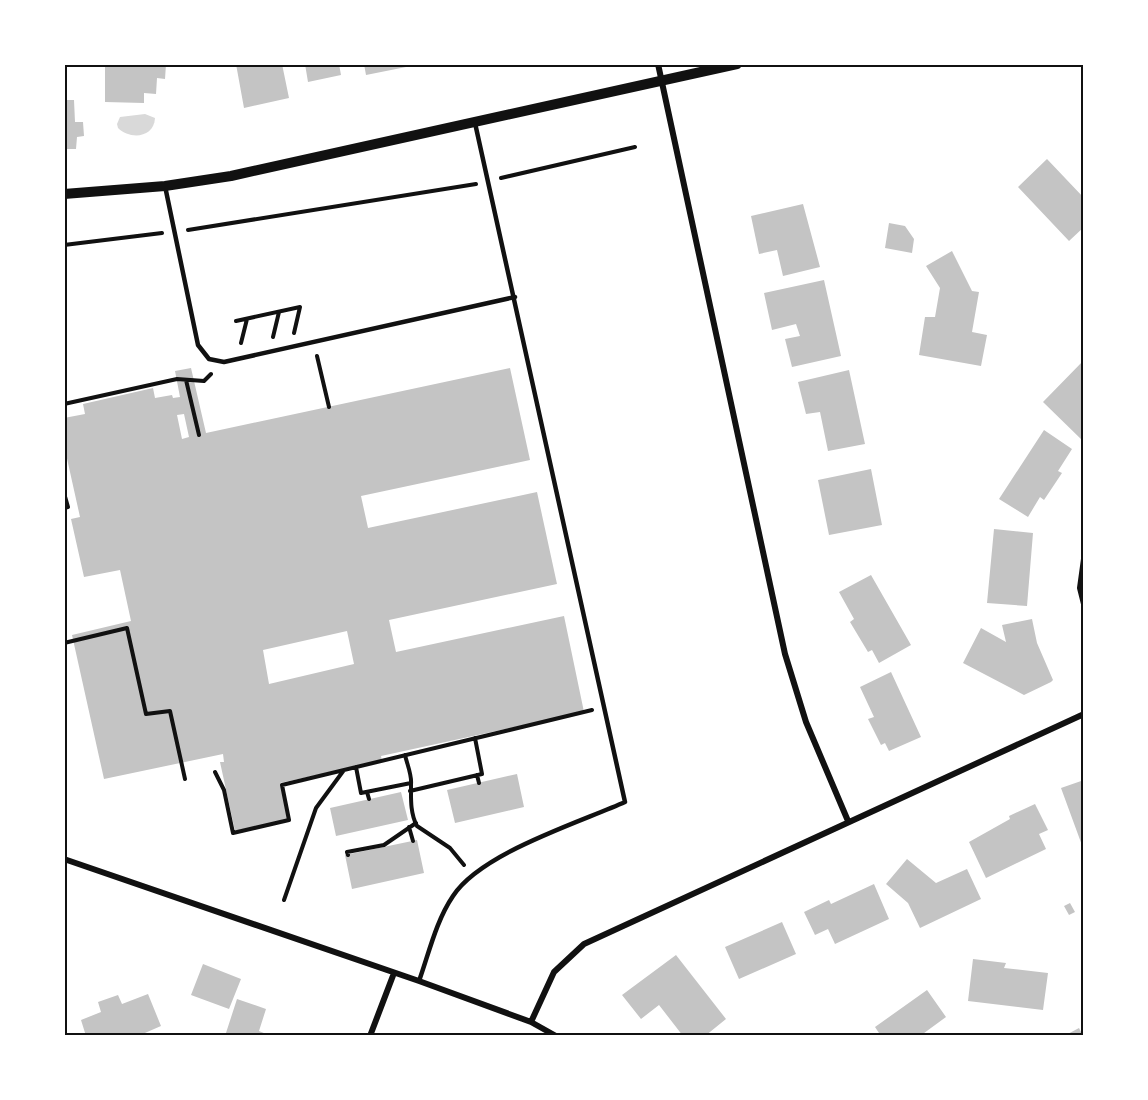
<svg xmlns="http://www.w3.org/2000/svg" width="1148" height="1100" font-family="'PT Sans',sans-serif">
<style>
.water{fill:#d9d9d9}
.building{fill:#c4c4c4;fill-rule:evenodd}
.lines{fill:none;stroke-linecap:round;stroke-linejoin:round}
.path{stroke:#111;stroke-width:4}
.service{stroke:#111;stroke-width:4.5}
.minor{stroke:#111;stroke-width:6}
.tertiary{stroke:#111;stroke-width:10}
.neatline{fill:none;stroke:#111;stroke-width:2}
</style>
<rect width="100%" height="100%" fill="#fff"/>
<path class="water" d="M145 114 155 118C154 138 130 140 118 128L117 124 120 117Z"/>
<path class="building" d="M105 64H166L165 79 157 78 156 94 144 93V103L105 102Z
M236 64H282L289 98 244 108Z
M305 64H339L341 75 308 82Z
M364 64H411V66L366 75Z
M64 100H74L75 122H83L84 136 77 137 76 149H64Z
M1047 159 1084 198V227L1069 241 1018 187Z
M803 204 820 267 783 276 777 250 759 254 751 216Z
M889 223 905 226 914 239 912 253 885 248Z
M952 251 972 291 979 292 972 332 987 335 981 366 919 355 925 317H935L940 288 926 266Z
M824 280 841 356 792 367 785 339 800 336 796 324 772 330 764 293Z
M1084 360V442L1043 402Z
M191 368 206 433 510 368 530 460 361 496 368 528 537 492 557 584 389 620 396 652 564 616 584 712 381 756 382 761 280 783 288 819 235 831 220 762H224L223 754 104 779 72 635 131 621 120 570 84 577 71 519 80 517 64 445V418L85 414 83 404 153 388 155 398 172 395 173 398 180 397 175 371ZM184 414 189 437 182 439 177 415ZM347 631 354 664 269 684 263 650Z
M849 370 865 444 828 451 820 412 806 414 798 382Z
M1044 430 1072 449 1058 471 1062 473 1044 500 1040 497 1028 517 999 499Z
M871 469 882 525 829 535 818 480Z
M994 529 1033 533 1027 606 987 603Z
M871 575 911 645 879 663 872 650 868 652 850 622 854 619 839 592Z
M1032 619 1037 643 1053 680 1051 682 1024 695 963 663 981 628 1006 642 1002 625Z
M891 672 921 737 889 751 885 743 881 745 868 719 874 717 860 687Z
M517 774 524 807 455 823 447 790Z
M1084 780V848H1083L1061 788Z
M401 792 408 820 336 836 330 808Z
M1035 804 1048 830 1039 834 1046 849 986 878 969 842 1010 819 1009 816Z
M417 840 424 873 352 889 345 855Z
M907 859 936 883 967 869 981 899 920 928 908 903 886 884Z
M874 884 889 919 835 944 828 929 815 935 804 912 829 900 831 904Z
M1070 903 1075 912 1069 915 1064 906Z
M782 922 796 954 739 979 725 947Z
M676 955 726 1019 705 1036H683L659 1005 641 1019 622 995Z
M973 959 1006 963 1004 968 1048 973 1043 1010 968 1001Z
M203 964 241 979 229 1009 191 995Z
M927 990 946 1017 920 1036H881L875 1027Z
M148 994 161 1026 138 1036H86L81 1020 101 1012 98 1002 118 995 122 1004Z
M237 999 266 1009 259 1031 271 1036H225Z
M1079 1028 1083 1036H1064Z"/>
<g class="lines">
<path class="path" d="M501 178 635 147
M188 230 476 184
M64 245 162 233
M236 321 300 307 294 333
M273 337 279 312
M241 343 247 319
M317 356 329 407
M186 380 199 435
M64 404 177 379 204 381 211 374
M64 493 68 507 64 508
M64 643 127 628 146 714 170 711 185 779
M405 755C407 764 412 775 411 784 411 798 410 813 417 826L450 848 464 865
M356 767 361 793 411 783
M215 772 224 790 233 833 289 820 282 785 592 710
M477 775 479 783
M410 791 482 774 475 738
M367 792 369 799
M409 827 413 841
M348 855 347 852 384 845 416 823
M284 900 316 808 344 770"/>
<path class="service" d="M165 186 198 345 209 359 224 362 515 297
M419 981C429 953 436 921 453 896 481 853 578 823 625 802L475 123"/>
<path class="minor" d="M658 64 785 654 806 722 848 821
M1084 559 1080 588 1084 604
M64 859 419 981 531 1022 556 1036
M531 1022 554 972 584 944 1084 714
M370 1036 394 973"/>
<path class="tertiary" d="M64 194 165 186 231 176 737 64"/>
</g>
<rect width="1148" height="1100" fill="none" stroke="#ffffff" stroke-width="132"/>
<rect x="66" y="66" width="1016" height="968" class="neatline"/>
</svg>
